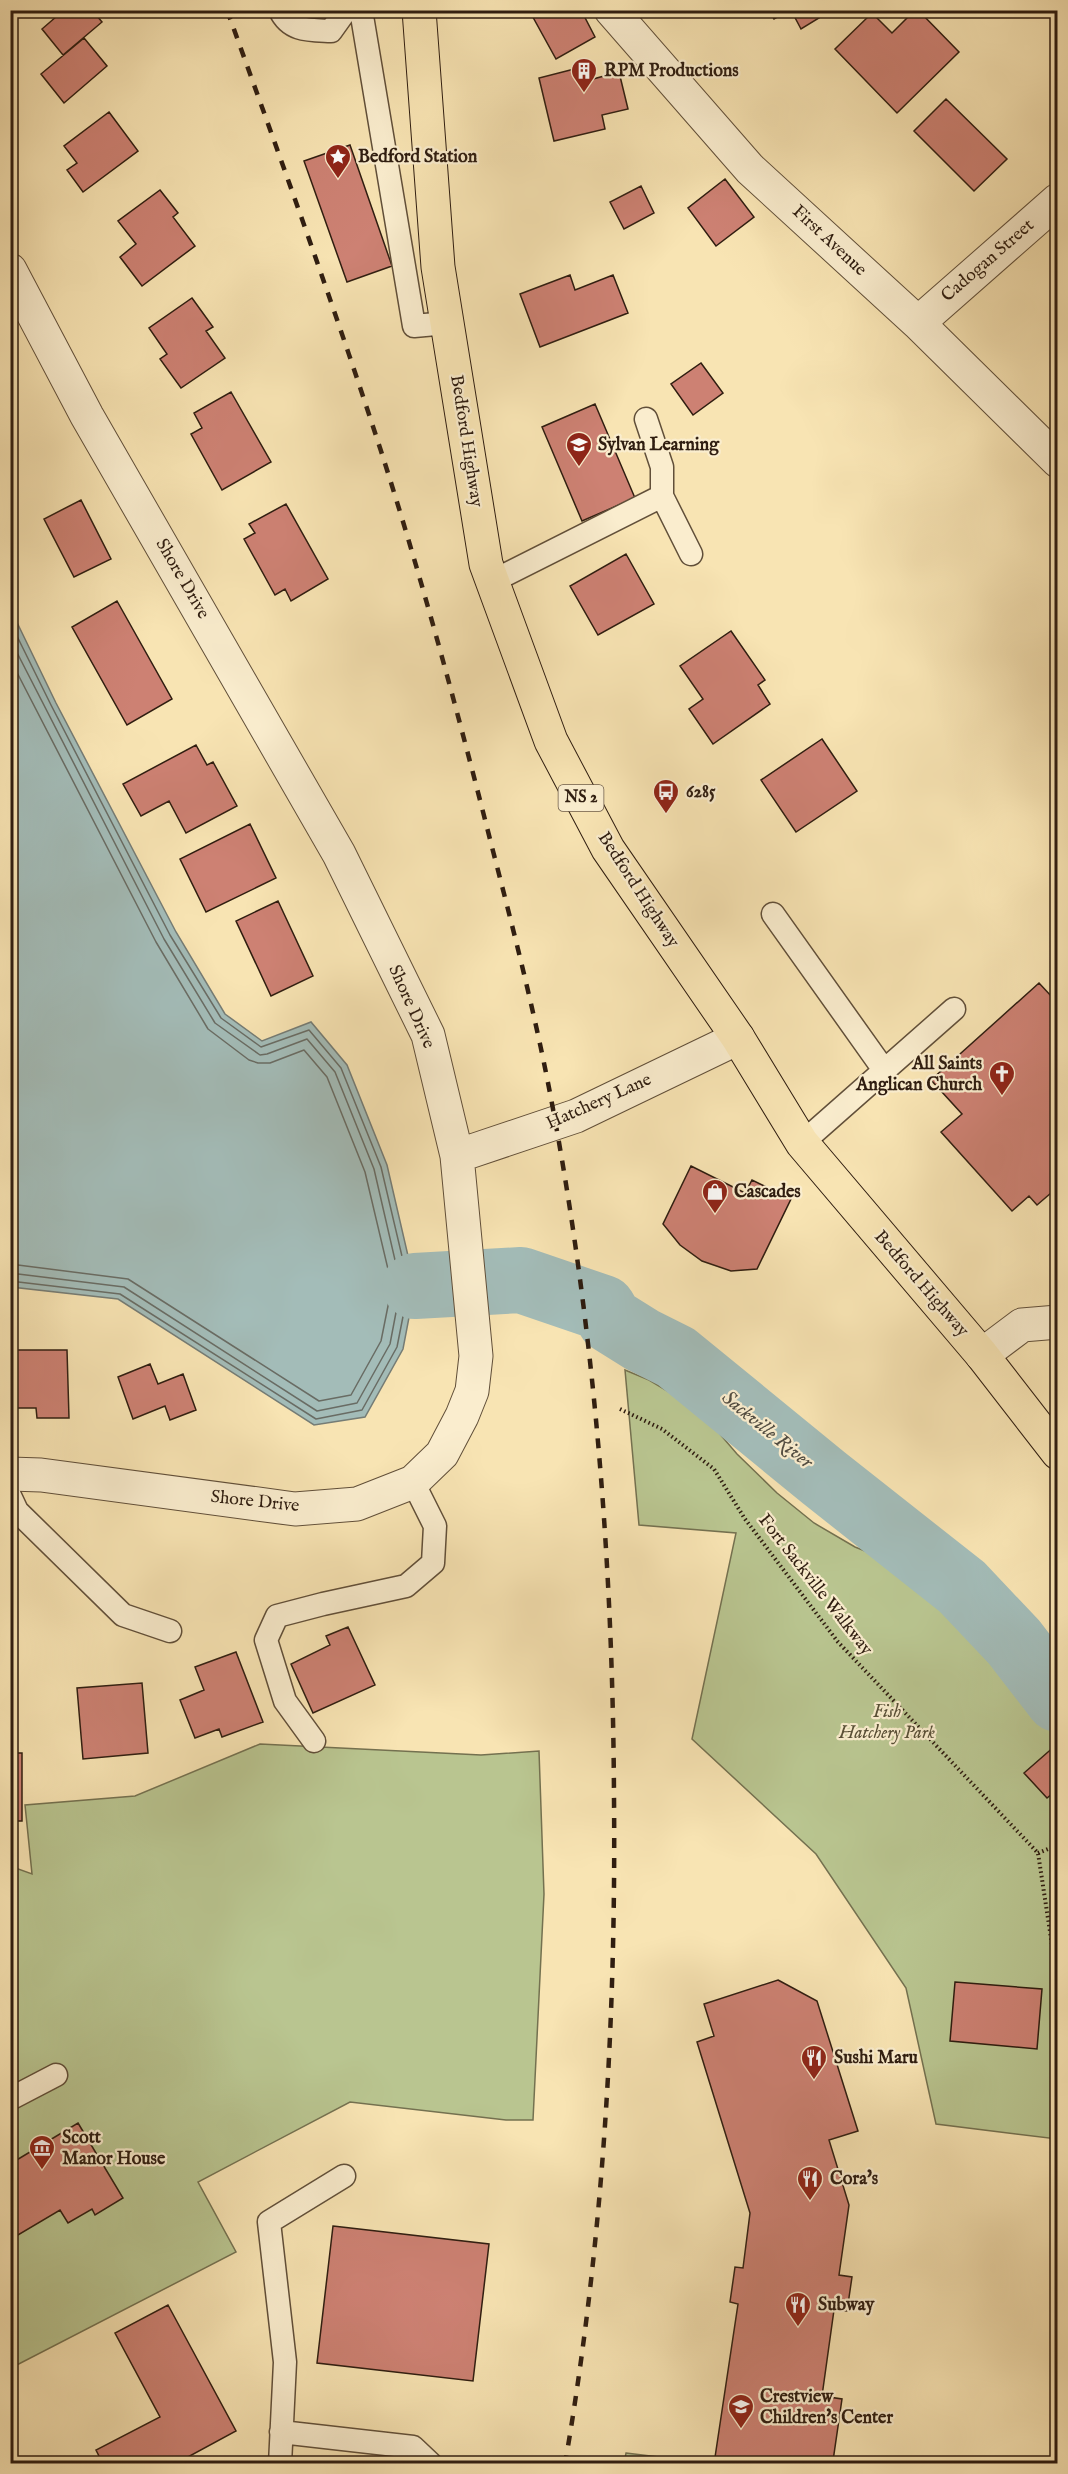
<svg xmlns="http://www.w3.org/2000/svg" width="1068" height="2474" font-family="'IM FELL English',serif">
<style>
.green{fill:#b9c590;stroke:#747150;stroke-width:1.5}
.water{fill:#a3bcb8;stroke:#757c75;stroke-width:1.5}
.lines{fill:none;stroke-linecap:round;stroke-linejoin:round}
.shore{stroke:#696c64;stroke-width:1.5}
.river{stroke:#a3bcb8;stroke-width:66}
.building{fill:#cd8173;stroke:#2f1d10;stroke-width:1.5}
.service-casing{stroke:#614f39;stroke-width:25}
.minor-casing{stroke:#614f39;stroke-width:35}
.primary-casing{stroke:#2f1d10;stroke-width:35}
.path{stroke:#2f1d10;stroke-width:4;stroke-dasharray:1.5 3;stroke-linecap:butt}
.service{stroke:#faedce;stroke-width:22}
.minor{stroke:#faedce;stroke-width:33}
.primary{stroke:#f8e4b3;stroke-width:33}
.rail{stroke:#2f1d10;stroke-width:4.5;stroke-dasharray:10 10;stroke-linecap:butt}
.labels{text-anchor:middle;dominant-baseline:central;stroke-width:4.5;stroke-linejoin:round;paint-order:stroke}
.shield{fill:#faedce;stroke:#6c5b49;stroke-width:1.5}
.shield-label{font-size:16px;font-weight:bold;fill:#2f1d10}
.poi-label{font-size:18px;font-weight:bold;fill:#2f1d10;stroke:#faedce;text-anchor:start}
.street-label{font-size:18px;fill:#2f1d10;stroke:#faedce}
.park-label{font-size:18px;font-style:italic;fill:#584f36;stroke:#faedce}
.water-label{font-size:20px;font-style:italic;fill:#524d42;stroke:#faedce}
</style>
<rect width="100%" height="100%" fill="#f8e4b3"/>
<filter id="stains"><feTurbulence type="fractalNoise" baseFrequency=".00333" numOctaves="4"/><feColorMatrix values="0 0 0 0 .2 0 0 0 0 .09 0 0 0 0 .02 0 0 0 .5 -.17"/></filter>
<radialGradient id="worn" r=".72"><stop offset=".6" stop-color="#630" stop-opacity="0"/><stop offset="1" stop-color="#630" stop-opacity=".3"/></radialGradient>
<path class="green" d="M625 1370 649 1380 691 1405 713 1426 737 1454 777 1493 814 1523 855 1547 916 1571 951 1591 992 1618 1008 1641 1024 1650 1019 1662 1057 1723V2139L936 2124 906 1988 816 1854 692 1739 736 1533 639 1525Z
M260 1744 481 1755 539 1751 544 1894 533 2120H506L350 2102 198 2182 236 2252 11 2368 10 1866 32 1874 25 1805 135 1796Z
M626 2453 708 2463H624Z"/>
<path class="water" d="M10 608 56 703 176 932 225 1014 262 1041 311 1022 347 1065 387 1165 415 1286 403 1349 365 1417 314 1425 118 1299 11 1287Z"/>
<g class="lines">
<path class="shore" d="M10 622 51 705 170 935 221 1018 261 1047 309 1030 341 1068 381 1167 409 1286 397 1347 362 1410 316 1419 120 1294 10 1281
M10 639 164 939 215 1023 260 1055 267 1054 307 1039 335 1072 374 1169 401 1286 390 1344 357 1403 317 1411 124 1287 10 1273
M10 659 156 942 208 1029 249 1060 258 1063H270L304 1050 327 1077 365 1172 392 1286 381 1341 351 1395 319 1401 128 1279 10 1264"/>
<path class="river" d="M415 1286 521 1280 603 1308 610 1320 642 1340 676 1357 824 1478 962 1587 1014 1642 1058 1699"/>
</g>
<path class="building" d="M64 10H92L102 22 63 55 42 29Z
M529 10H581L595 37 556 59Z
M769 10H790L774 19Z
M791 10H832L801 29Z
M915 10H918L959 52 897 113 835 49 872 13 892 33Z
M84 38 107 66 64 103 41 74Z
M590 65 593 79 619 72 628 109 602 115 605 129 554 141 539 78Z
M946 99 1007 159 974 191 914 131Z
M109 112 138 151 83 192 67 170 77 163 64 146Z
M350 145 392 266 347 282 304 161Z
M725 179 754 217 716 246 688 208Z
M641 186 654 213 624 229 610 202Z
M160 190 178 213 173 217 195 246 142 286 120 257 136 244 118 221Z
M570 275 575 290 613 275 628 313 540 347 520 294Z
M192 298 213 327 206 331 225 358 181 388 160 359 167 354 149 328Z
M701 363 723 393 693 415 671 384Z
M231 392 271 462 222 490 191 434 202 428 194 413Z
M10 402 16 412 10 415Z
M595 404 635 498 582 521 542 427Z
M81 500 111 559 74 577 44 519Z
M286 504 328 579 291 601 285 589 275 595 244 539 255 533 249 524Z
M626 554 654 604 598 635 570 586Z
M117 601 172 699 127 725 72 627Z
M731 631 765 680 758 685 770 704 713 744 689 709 703 699 680 666Z
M822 739 857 791 796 832 761 780Z
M196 745 207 765 213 762 237 806 186 833 169 801 141 816 123 784Z
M250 824 276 878 206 912 180 859Z
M278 901 313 976 271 996 236 921Z
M1039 983 1052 997 1058 992V1187L1037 1205 1029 1196 1012 1211 941 1132 962 1114 931 1080Z
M691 1166 745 1193 752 1180 791 1199 757 1269 731 1271 702 1261 680 1245 663 1224Z
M10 1350H67L69 1418H37L36 1408H10Z
M150 1364 158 1384 183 1374 196 1410 170 1420 165 1406 133 1419 118 1377Z
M348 1627 375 1685 313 1713 291 1664 330 1645 326 1636Z
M236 1652 263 1722 222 1737 219 1729 195 1738 180 1700 204 1690 195 1667Z
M142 1683 148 1753 83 1759 77 1688Z
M1056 1745 1058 1789 1047 1798 1024 1773Z
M10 1753H22V1821H10Z
M778 1980 817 2001 858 2131 829 2140 849 2205 839 2275 852 2277 847 2311 834 2310 822 2396 842 2399 833 2461 847 2464H714L738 2304 730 2302 735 2267 743 2268 750 2213 697 2042 714 2036 704 2004Z
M955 1982 1042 1989 1037 2049 950 2041Z
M78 2123 123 2198 95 2215 92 2209 68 2223 60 2210 18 2235 10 2222V2198L14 2196 10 2190V2164Z
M333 2226 489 2244 473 2381 317 2363Z
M168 2305 236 2431 175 2464H103L96 2450 160 2417 115 2333Z"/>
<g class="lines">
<defs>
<path id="service" d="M280 10C290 32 311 30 331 31L346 10
M361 10 414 326 447 323
M646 419 662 467V496L691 554
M493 581 662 496
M773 914 884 1070
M802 1143 954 1009
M10 1496 17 1511 123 1615 170 1631
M314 1741 285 1701 266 1640 277 1616 323 1604 406 1586 433 1563 435 1526 413 1482
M10 2099 56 2075
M281 2432 413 2447 431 2464
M280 2464 285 2362 269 2222 344 2176"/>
<path id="minor" d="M611 10 750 169 918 323 1058 461
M10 270 87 416 339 854 428 1035 457 1156 476 1356 472 1391 462 1416 442 1454 413 1482 357 1504 295 1509 41 1475 10 1474
M918 323 1058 200
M457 1156 576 1116 738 1038
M982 1355 1022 1325 1058 1322"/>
<path id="primary" d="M419 10 438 267 486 564 551 741 608 849 738 1038 802 1143 982 1355 1058 1453"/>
</defs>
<use href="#service" class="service-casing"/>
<use href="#minor" class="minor-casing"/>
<use href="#primary" class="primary-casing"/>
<path class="path" d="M620 1409 662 1429 714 1469 745 1519 838 1642 1038 1853 1058 1984
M1038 1853 1058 1845"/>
<use href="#service" class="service"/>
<use href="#minor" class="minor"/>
<use href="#primary" class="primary"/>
<path class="rail" d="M227 10C280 157 333 303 381 451 423 582 459 717 493 851 515 936 537 1022 553 1109 595 1336 613 1567 614 1798 616 2022 603 2243 565 2464"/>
</g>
<defs>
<symbol id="building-pin" viewBox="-11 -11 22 30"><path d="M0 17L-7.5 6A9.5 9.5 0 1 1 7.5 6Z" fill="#8f2418" stroke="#faedce"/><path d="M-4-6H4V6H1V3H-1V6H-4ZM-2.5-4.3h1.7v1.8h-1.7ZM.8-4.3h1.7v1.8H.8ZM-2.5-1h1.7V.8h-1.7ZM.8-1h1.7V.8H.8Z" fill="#fff"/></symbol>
<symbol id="sight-pin" viewBox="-11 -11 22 30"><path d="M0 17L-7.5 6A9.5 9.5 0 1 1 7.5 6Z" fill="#8f2418" stroke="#faedce"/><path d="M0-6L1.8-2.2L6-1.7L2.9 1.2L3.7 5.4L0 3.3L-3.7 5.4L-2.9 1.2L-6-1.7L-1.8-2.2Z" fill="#fff"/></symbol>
<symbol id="school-pin" viewBox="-11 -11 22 30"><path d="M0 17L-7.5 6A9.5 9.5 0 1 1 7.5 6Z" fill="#8f2418" stroke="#faedce"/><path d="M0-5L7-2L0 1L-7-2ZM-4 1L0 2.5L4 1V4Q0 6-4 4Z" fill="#fff"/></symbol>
<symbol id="bus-pin" viewBox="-11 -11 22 30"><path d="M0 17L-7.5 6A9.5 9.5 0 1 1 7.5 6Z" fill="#8f2418" stroke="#faedce"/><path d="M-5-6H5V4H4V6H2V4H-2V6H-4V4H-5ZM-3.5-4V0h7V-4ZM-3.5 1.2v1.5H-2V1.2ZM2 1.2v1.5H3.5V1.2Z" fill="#fff"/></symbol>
<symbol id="church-pin" viewBox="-11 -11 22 30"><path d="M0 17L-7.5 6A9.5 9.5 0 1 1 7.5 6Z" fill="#8f2418" stroke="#faedce"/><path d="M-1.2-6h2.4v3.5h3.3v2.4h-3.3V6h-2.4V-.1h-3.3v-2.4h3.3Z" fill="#fff"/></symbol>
<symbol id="shop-pin" viewBox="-11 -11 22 30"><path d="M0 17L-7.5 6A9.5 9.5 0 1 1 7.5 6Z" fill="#8f2418" stroke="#faedce"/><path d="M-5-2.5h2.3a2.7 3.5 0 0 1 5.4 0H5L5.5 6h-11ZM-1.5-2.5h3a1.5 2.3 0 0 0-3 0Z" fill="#fff"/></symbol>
<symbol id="restaurant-pin" viewBox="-11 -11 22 30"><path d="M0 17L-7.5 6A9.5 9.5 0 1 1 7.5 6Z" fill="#8f2418" stroke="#faedce"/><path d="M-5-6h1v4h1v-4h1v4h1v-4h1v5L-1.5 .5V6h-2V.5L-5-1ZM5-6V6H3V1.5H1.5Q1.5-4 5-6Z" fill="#fff"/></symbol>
<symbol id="museum-pin" viewBox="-11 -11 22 30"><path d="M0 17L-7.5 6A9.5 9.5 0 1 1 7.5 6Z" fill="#8f2418" stroke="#faedce"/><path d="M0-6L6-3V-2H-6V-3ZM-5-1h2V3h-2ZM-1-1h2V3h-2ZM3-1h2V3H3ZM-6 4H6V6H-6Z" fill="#fff"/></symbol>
</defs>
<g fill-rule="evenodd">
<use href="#building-pin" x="569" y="56" width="30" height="40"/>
<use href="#sight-pin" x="323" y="142" width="30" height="40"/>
<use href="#school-pin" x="564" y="430" width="30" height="40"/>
<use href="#bus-pin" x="651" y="777" width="30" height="40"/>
<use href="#church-pin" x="987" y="1059" width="30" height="40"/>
<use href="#shop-pin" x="700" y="1177" width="30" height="40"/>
<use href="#restaurant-pin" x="799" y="2043" width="30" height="40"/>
<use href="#museum-pin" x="27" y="2133" width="30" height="40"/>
<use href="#restaurant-pin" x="795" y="2164" width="30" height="40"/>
<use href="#restaurant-pin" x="783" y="2290" width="30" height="40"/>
<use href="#school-pin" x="726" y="2392" width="30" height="40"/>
</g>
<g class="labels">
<rect class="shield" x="558.5" y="785" width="45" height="26" rx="4.5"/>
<g class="shield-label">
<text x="581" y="798">NS 2</text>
</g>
<g class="poi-label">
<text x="604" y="71">RPM Productions</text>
<text x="358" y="157">Bedford Station</text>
<text x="598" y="445">Sylvan Learning</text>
<text x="686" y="792">6285</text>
<text x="982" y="1064" text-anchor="end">All Saints<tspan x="982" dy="21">Anglican Church</tspan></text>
<text x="734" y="1192">Cascades</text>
<text x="834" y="2058">Sushi Maru</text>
<text x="62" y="2138">Scott<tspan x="62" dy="21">Manor House</tspan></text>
<text x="830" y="2179">Cora's</text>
<text x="818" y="2305">Subway</text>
<text x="760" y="2397">Crestview<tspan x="760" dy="21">Children's Center</tspan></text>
</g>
<g class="street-label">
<text transform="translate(829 241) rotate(43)">First Avenue</text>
<text transform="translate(988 261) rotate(-41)">Cadogan Street</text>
<text transform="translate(466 441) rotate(81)">Bedford Highway</text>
<text transform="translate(182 579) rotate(60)">Shore Drive</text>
<text transform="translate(638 890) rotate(57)">Bedford Highway</text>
<text transform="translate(411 1007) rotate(66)">Shore Drive</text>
<text transform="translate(599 1102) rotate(-24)">Hatchery Lane</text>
<text transform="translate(921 1284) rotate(49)">Bedford Highway</text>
<text transform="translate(255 1502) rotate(6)">Shore Drive</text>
<text transform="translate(815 1585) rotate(52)">Fort Sackville Walkway</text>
</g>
<g class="park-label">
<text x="887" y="1712">Fish<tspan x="887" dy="21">Hatchery Park</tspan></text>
</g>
<g class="water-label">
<text transform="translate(767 1430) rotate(39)">Sackville River</text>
</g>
</g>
<rect width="1068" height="2474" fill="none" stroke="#f8e4b3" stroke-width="36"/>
<rect x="12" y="12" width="1044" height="2450" fill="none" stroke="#2f1d10" stroke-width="3"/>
<rect x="18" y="18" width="1032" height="2438" fill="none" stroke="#2f1d10" stroke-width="1.5"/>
<rect width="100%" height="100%" filter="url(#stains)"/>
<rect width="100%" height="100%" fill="url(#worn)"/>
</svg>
